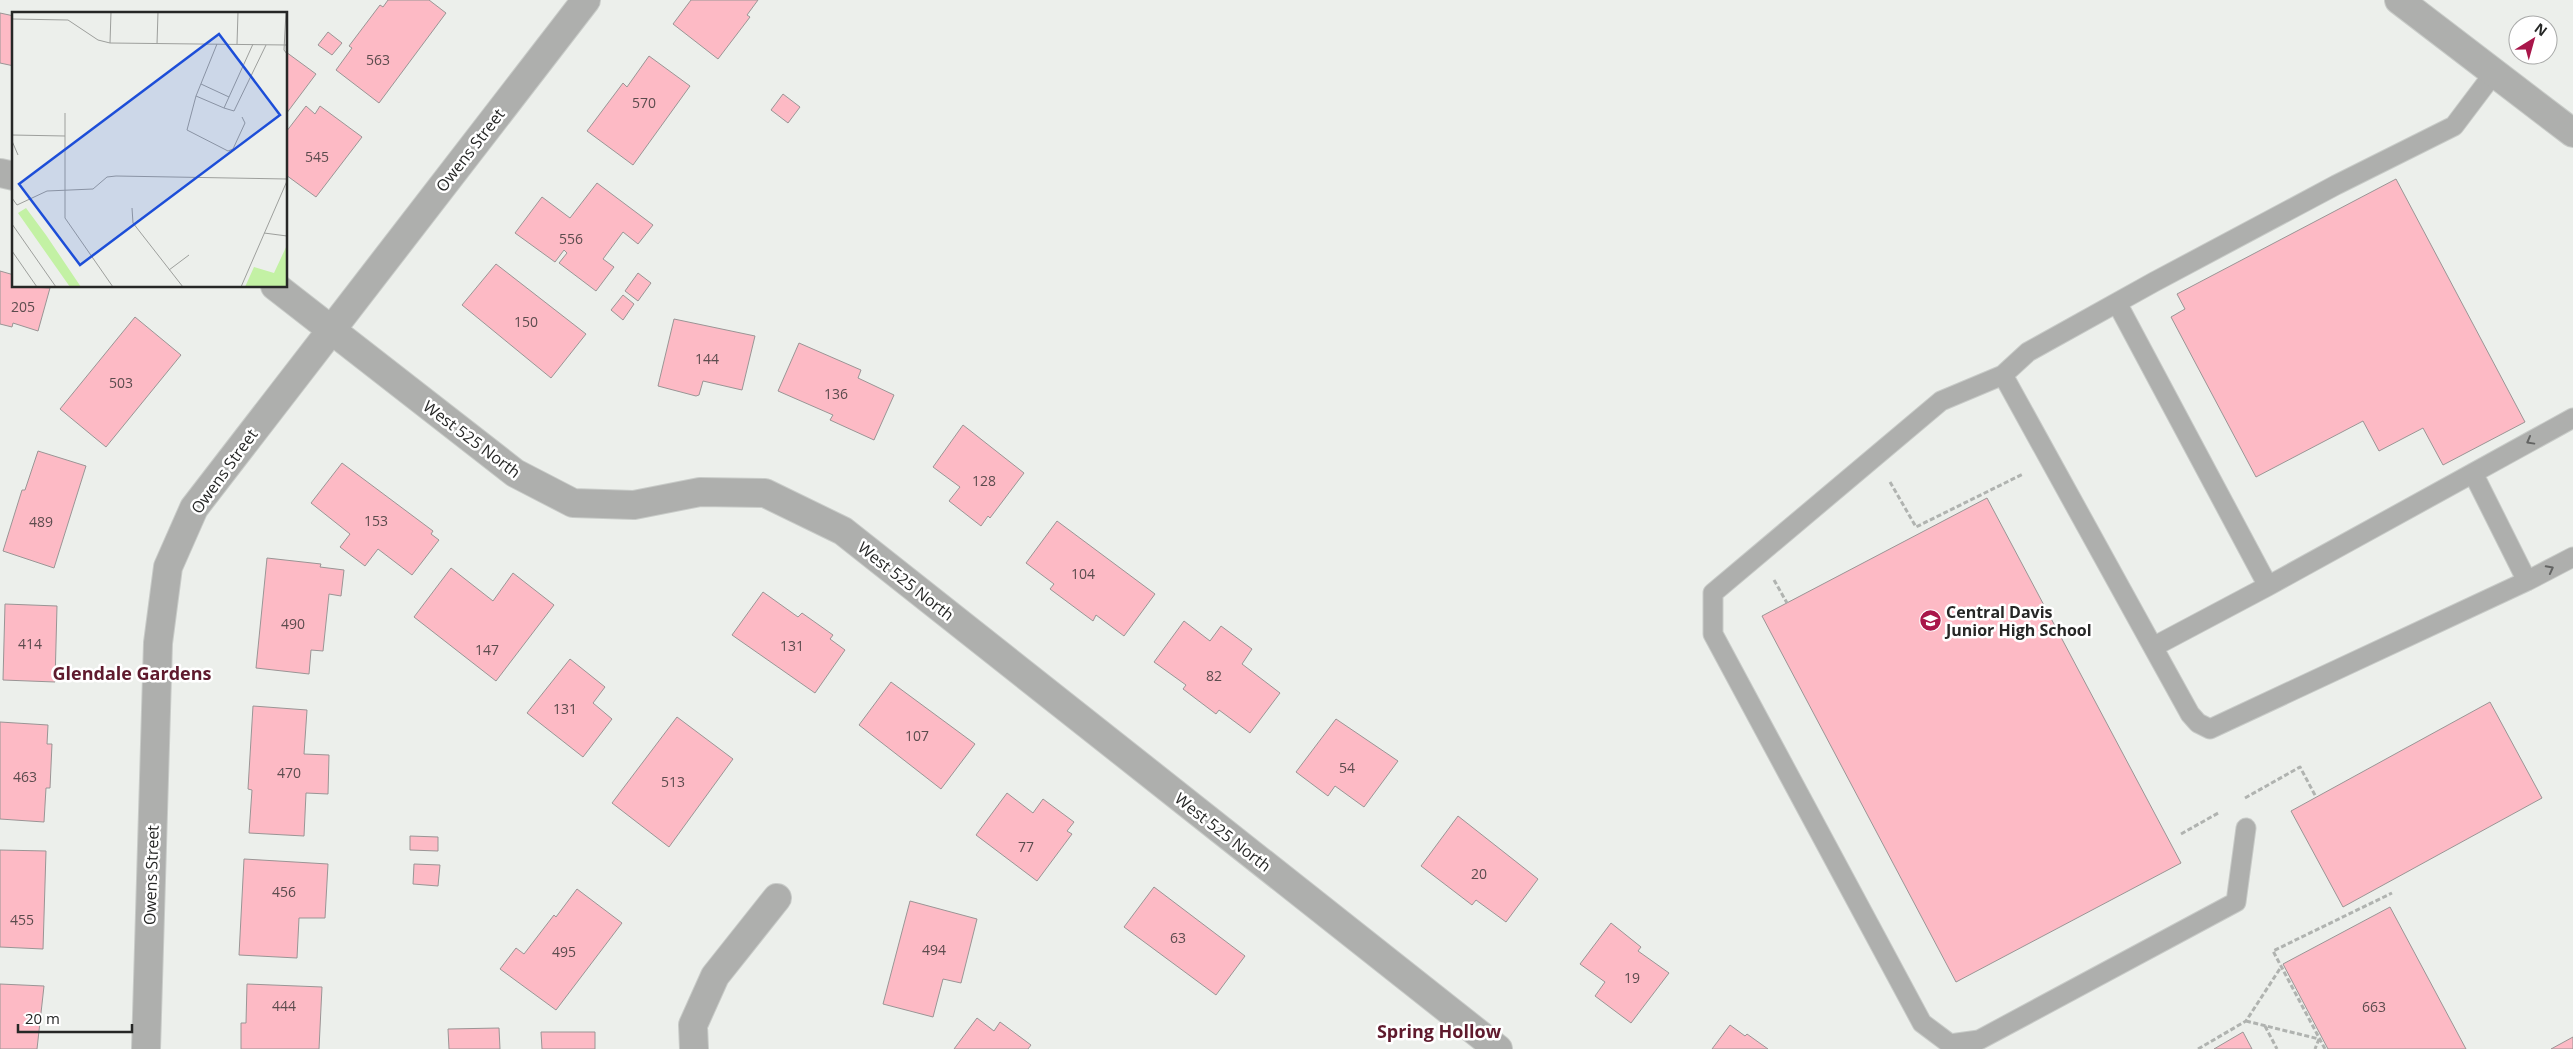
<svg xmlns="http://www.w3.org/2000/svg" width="2573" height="1049" font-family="'Open Sans',sans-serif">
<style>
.building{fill:#fdbac5;stroke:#9a9595}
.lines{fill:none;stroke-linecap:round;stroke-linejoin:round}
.service-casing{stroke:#c8cbc8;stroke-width:21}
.minor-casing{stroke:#c8cbc8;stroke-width:30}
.tertiary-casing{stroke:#c8cbc8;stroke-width:30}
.path{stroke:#b0b3b0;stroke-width:3;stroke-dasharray:5 2.5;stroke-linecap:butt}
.service{stroke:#aeafad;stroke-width:19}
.minor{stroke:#aeafad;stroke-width:28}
.tertiary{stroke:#aeafad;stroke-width:28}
.oneway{stroke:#636463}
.labels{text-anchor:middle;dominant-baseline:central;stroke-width:5;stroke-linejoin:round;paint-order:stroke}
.number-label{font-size:14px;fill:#5c4c4e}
.street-label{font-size:16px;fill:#262726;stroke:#fff}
.poi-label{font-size:16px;font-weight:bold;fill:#262726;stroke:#fff;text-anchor:start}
.neighbourhood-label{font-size:18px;font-weight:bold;fill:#5f1a2d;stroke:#fff}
.inset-road{fill:none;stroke:#9d9f9c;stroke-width:1}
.view{fill:#1d4ed8;fill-opacity:0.15;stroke:#1d4ed8;stroke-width:2.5}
.inset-edge{fill:none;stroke:#262726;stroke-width:2.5}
</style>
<rect width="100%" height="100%" fill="#ecefeb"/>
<path class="building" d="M388 0H429L446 13 379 103 336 70 352 48 349 46 380 5 383 7Z
M691 0H758L747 15 750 17 718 59 673 24Z
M0 13 14 16V66L0 63Z
M328 32 342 43 332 55 318 45Z
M286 52 316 74 286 114Z
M649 56 690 86 633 165 587 131 623 83 627 87Z
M783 94 800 107 788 123 771 110Z
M306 106 315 114 320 106 362 137 316 197 286 175V132Z
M2396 179 2525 422 2443 465 2423 428 2379 451 2363 421 2256 477 2171 317 2185 309 2177 294Z
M597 183 653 225 638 244 623 232 603 259 614 267 596 291 559 263 567 253 564 250 555 262 515 233 542 197 570 218Z
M496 264 586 334 551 378 462 305Z
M0 271 14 275V286L50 288 38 331 13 323 12 327 0 324Z
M638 273 651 283 638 301 625 291Z
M623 295 634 304 623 320 611 310Z
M135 317 181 355 106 447 60 409Z
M674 319 755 336 742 390 703 381 699 395 696 396 658 386Z
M799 343 861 370 858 378 894 395 874 440 830 420 833 415 778 391Z
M963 425 1024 473 990 518 988 516 981 526 949 501 960 487 933 467Z
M38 451 86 466 54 568 3 551 22 490H25Z
M342 463 433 531 431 534 439 540 412 575 378 549 365 566 340 547 350 534 311 503Z
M1987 498 2181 863 1956 982 1762 616Z
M1057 521 1155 594 1124 636 1096 615 1093 621 1050 589 1054 584 1026 563Z
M267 558 321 564 320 567 344 570 341 596 329 594 323 651 311 650 309 674 256 668Z
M451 568 493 601 513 573 554 605 496 681 414 617Z
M763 592 798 617 802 613 833 635 830 639 845 650 815 693 732 635Z
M5 604 57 606 55 682 3 680Z
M1184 621 1210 641 1221 626 1252 649 1242 664 1280 693 1250 733 1219 710 1216 714 1183 689 1186 685 1154 662Z
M570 659 605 687 593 703 612 719 583 757 527 713Z
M891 682 975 744 941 789 859 725Z
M2490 702 2542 798 2343 907 2291 811Z
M253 706 307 710 304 754 329 755 328 794 306 793 304 836 249 833 252 790 248 789Z
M677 717 733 759 669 847 612 803Z
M1336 719 1398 761 1364 807 1335 786 1328 796 1296 772Z
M0 722 48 725 47 744H52L50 788H46L44 822 0 819Z
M1007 793 1033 813 1043 799 1074 822 1067 831 1072 834 1037 881 976 835Z
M1458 816 1538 879 1506 922 1476 900 1472 905 1421 866Z
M410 836 438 837V851L410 850Z
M0 850 46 851 43 949 0 947Z
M244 859 328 864 325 918H299L297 958 239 955Z
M414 864 440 865 438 886 413 884Z
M1154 887 1245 956 1216 995 1124 927Z
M577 889 622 923 556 1010 500 969 516 948 524 954 554 915 556 917Z
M910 901 977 919 961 983 943 979 933 1017 883 1004Z
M2390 907 2466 1049H2328L2283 964Z
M1611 923 1641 947 1638 951 1669 973 1631 1023 1595 996 1605 982 1580 964Z
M0 984 44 986 37 1049H0Z
M247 984 322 987 319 1049H241V1023H246Z
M977 1018 994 1031 1000 1022 1031 1045 1028 1049H954Z
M1730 1025 1745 1036 1747 1034 1768 1049H1712Z
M499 1028 500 1049H449L448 1029Z
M541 1032H595V1049H542Z
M2243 1032 2252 1049H2214Z
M2573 1037V1049H2551Z"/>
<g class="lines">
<defs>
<path id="service" d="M2494 73 2454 126 2336 185 2154 282 2028 352 2003 375 2153 647 2268 586 2573 418
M2117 303 2268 586
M2003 375 1941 401 1713 593V634L1922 1023 1950 1044 1979 1040 2236 902 2246 828
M2473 473 2527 581
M2153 647 2190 714 2198 723 2210 729 2527 581 2573 557"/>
<path id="minor" d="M0 173 14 176
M275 286 515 473 573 503 634 505 700 492 765 493 843 531 1498 1049
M146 1049 158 643 168 567 194 508 586 0
M694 1049 693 1025 715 976 777 898"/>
<path id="tertiary" d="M2399 0 2573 133"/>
</defs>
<use href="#service" class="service-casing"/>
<use href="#minor" class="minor-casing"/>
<use href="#tertiary" class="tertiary-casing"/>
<path class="path" d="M1890 482 1916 527 2023 474
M1774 580 1787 603
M2245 798 2300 767 2316 797
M2181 834 2220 812
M2246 1021 2319 1039 2315 1049
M2265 1026 2277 1049
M2198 1049 2246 1021 2281 967
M2325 1049 2273 951 2392 893"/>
<use href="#service" class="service"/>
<use href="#minor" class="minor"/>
<use href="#tertiary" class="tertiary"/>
</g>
<defs><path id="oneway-chevron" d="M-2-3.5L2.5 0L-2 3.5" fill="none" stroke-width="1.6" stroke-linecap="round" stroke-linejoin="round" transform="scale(1.25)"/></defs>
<g class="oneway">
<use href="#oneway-chevron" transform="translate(2530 441) rotate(151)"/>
<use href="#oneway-chevron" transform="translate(2550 569) rotate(-28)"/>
</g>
<defs>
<symbol id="school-disc" viewBox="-11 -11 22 22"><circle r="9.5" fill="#a9164a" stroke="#fff"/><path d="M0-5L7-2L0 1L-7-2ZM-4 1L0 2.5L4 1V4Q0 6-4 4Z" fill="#fff"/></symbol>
</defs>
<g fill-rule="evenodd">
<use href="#school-disc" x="1918" y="608" width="25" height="25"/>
</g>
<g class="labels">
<g class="number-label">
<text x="378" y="59">563</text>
<text x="644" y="102">570</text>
<text x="317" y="156">545</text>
<text x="571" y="238">556</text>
<text x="23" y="306">205</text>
<text x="526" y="321">150</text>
<text x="707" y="358">144</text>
<text x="121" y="382">503</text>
<text x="836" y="393">136</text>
<text x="984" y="480">128</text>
<text x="376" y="520">153</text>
<text x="41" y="521">489</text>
<text x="1083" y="573">104</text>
<text x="293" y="623">490</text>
<text x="30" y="643">414</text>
<text x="792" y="645">131</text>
<text x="487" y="649">147</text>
<text x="1214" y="675">82</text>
<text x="565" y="708">131</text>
<text x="917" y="735">107</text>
<text x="1347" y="767">54</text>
<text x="289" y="772">470</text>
<text x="25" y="776">463</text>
<text x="673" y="781">513</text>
<text x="1026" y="846">77</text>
<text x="1479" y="873">20</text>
<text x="284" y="891">456</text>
<text x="22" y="919">455</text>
<text x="1178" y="937">63</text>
<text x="934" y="949">494</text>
<text x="564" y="951">495</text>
<text x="1632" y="977">19</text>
<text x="284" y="1005">444</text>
<text x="2374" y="1006">663</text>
</g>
<g class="street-label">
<text transform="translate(470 150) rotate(-52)">Owens Street</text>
<text transform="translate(472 439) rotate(37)">West 525 North</text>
<text transform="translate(224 471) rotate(-54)">Owens Street</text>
<text transform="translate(906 581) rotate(38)">West 525 North</text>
<text transform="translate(1223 832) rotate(38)">West 525 North</text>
<text transform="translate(151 875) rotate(-88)">Owens Street</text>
</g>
<g class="poi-label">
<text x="1946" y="612">Central Davis<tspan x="1946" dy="18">Junior High School</tspan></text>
</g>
<g class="neighbourhood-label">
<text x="132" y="673">Glendale Gardens</text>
<text x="1439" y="1031">Spring Hollow</text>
</g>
</g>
<g transform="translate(12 12)">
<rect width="275" height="275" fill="#ecefeb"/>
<path d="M14 196 34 223 69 275H58L6 201ZM275 233V275H233L242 255 262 261Z" fill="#c3f1a4"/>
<path class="inset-road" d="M274 0 272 38 275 42M0 7 56 8 86 28 98 31 275 33M98 31 99 0M145 32 146 0M205 32 184 84 212 96 241 32M225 32 226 0M189 72 217 85M184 84 175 118 216 139 221 137 233 111 230 105M212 96 222 99 254 33M53 101V206L101 275M0 123 53 124M0 129 6 143M0 186 5 193 35 179 81 177 95 165 104 164 275 167M120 196 121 211 171 275M0 212 44 275M252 221 275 224M0 239 25 275M157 258 177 243M229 275 275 169"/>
<path class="view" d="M207 22 268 103 68 253 7 172Z"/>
<rect width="275" height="275" class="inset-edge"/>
</g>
<g transform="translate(2533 40) rotate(37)"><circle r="24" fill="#ffffff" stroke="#a8a9a8"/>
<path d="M0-4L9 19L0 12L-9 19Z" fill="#a9164a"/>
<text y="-8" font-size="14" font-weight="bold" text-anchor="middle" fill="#262726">N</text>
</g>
<path d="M18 1024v8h114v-8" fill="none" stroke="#262726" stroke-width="2.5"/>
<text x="25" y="1024" font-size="15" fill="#262726" stroke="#ffffff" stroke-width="4" paint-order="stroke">20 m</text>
</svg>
